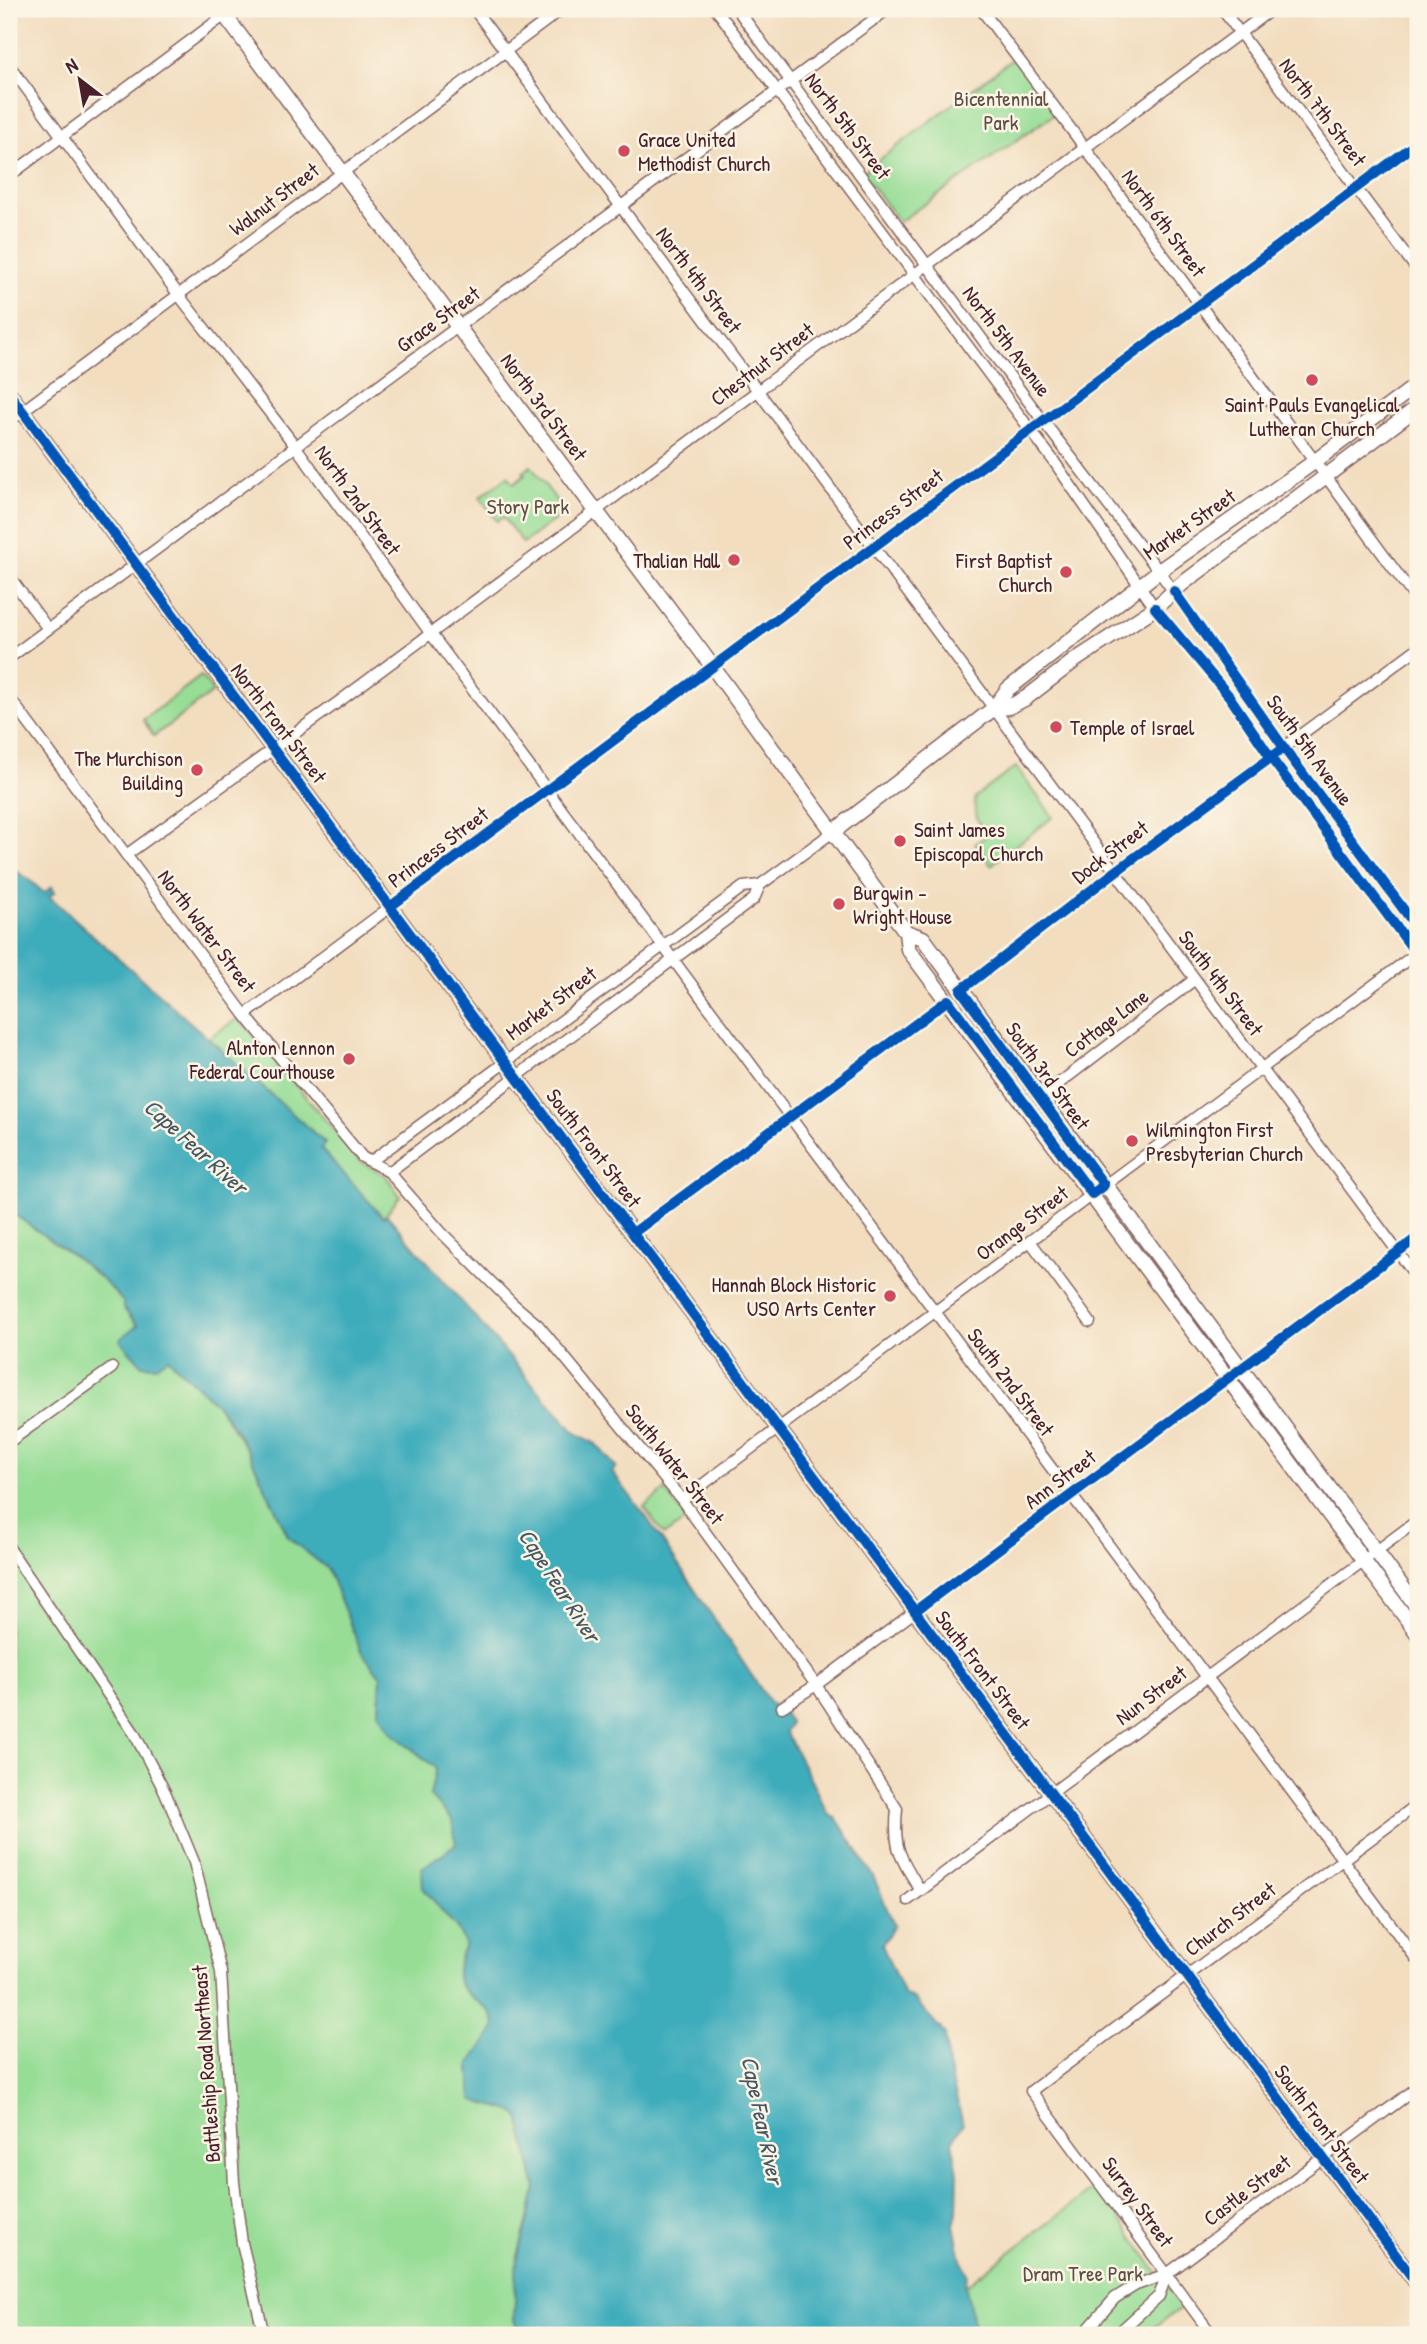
<svg xmlns="http://www.w3.org/2000/svg" width="1427" height="2344" font-family="'Patrick Hand',sans-serif">
<style>
.green{fill:#97dd96;stroke:#707e60;stroke-width:2}
.water{fill:#3eacbb;stroke:#446673;stroke-width:2}
.lines{fill:none;stroke-linecap:round;stroke-linejoin:round}
.minor-casing{stroke:#85625f;stroke-width:13}
.major-casing{stroke:#85625f;stroke-width:17}
.minor{stroke:#fff;stroke-width:10}
.major{stroke:#fff;stroke-width:14}
.cycleway-casing{stroke:#fcf5e5;stroke-width:15}
.cycleway{stroke:#0057b8;stroke-width:10}
.poi-dot{fill:#d1495b;stroke:#fcf5e5;stroke-width:2.5}
.labels{text-anchor:middle;dominant-baseline:central;stroke-width:5;stroke-linejoin:round;paint-order:stroke}
.park-label{font-size:21px;fill:#5d4e46;stroke:#fcf5e5}
.street-label{font-size:21px;fill:#4a1f2b;stroke:#fcf5e5}
.poi-label{font-size:21px;fill:#4a1f2b;stroke:#fcf5e5;text-anchor:start}
.water-label{font-size:23px;font-style:italic;fill:#455765;stroke:#fcf5e5}
</style>
<rect width="100%" height="100%" fill="#fcf5e5"/>
<filter id="ink" filterUnits="userSpaceOnUse"><feTurbulence type="fractalNoise" baseFrequency=".0143" numOctaves="2"/><feDisplacementMap in="SourceGraphic" scale="14" xChannelSelector="R" yChannelSelector="G"/><feConvolveMatrix kernelMatrix="1 2 1 2 8 2 1 2 1" color-interpolation-filters="sRGB"/></filter>
<filter id="wash" filterUnits="userSpaceOnUse"><feTurbulence type="fractalNoise" baseFrequency=".00686" numOctaves="4" result="noise"/><feDisplacementMap in="SourceGraphic" scale="28" xChannelSelector="R" yChannelSelector="G"/><feGaussianBlur stdDeviation="1.57" result="paint"/><feColorMatrix in="noise" values="0 0 0 0 0 0 0 0 0 0 0 0 0 0 0 0 0 1.4 0 .05"/><feComposite in="paint" operator="in"/></filter>
<g filter="url(#wash)">
<rect width="100%" height="100%" fill="#f2ddbf"/>
<path class="green" d="M1015 57 1056 113 899 222 862 173Z
M531 466 565 512 523 543 503 517 497 521 480 497 508 476 514 484 525 475 523 472Z
M201 676 213 692 154 736 143 720Z
M1016 767 1053 817 991 865 975 844 987 835C977 822 973 813 975 797Z
M239 1018 360 1161 386 1176 400 1196 383 1218 320 1149 325 1143 208 1038Z
M9 1210C47 1240 92 1263 123 1302V1308L138 1325 121 1339 129 1350 168 1358 218 1406 250 1455 289 1538 328 1569 361 1651 381 1677 379 1712 391 1732 436 1768 430 1796 452 1820 456 1844 422 1868 466 1944C463 1952 457 1962 457 1971 455 1999 495 2000 495 2028L470 2064 472 2098C488 2108 506 2105 519 2116L536 2189 517 2260 514 2320 520 2335H9Z
M665 1490 687 1520 664 1535 644 1507Z
M1097 2186 1182 2307 1144 2335H976L965 2286Z"/>
<path class="water" d="M9 866 33 883 44 893 52 887 55 892 49 896 325 1143 321 1149 383 1217 387 1215 574 1432 596 1444 616 1467 612 1472 647 1518 770 1703 785 1714 790 1724 785 1731 829 1815 837 1819 873 1876 894 1925 882 1945 904 1995 915 2000 945 2034 948 2065 963 2124 952 2141 958 2173 957 2213 954 2225 961 2260 968 2274 965 2284 976 2335H520L514 2320 517 2260 536 2189 519 2116C506 2105 488 2108 472 2099L470 2064 495 2028C495 2000 455 1999 457 1970 457 1962 463 1952 465 1944L458 1930 423 1888 422 1868 456 1844 452 1820 430 1796 436 1768 391 1732 379 1712 381 1677 361 1651 328 1569 289 1538 250 1455 232 1424 218 1406 168 1358 157 1366 142 1365 121 1342 120 1339 138 1325 123 1308V1302C92 1263 47 1240 9 1210Z"/>
</g>
<g filter="url(#ink)">
<g class="lines">
<defs>
<path id="minor" d="M474 9 1418 1279
M716 9 1053 460 1155 608 1229 696 1271 758 1418 956
M737 9 1043 421 1159 571 1284 748 1418 929
M981 9 1085 148 1418 602
M1222 9 1418 271
M9 65 178 294 296 447 431 634 1418 1961
M9 176 233 9
M9 421 562 9
M9 576 48 629
M9 658 888 9
M9 697 245 1015 362 1157 389 1172 441 1232 512 1303 538 1325 682 1500 816 1685 897 1809C893 1849 900 1857 921 1891
M126 855 337 703 1272 9
M961 990 1115 872 1418 648
M245 1015 1418 142
M1040 1098 1195 979
M370 1162 743 887 760 885 833 832
M389 1172 754 899 760 885
M633 1233 948 1000
M1030 1241 1090 1322
M1241 1369 1418 1237
M9 1442 112 1368
M682 1500 1418 952
M9 1548 134 1733 165 1792 194 1862 221 1972 234 2183 242 2243 264 2335
M782 1707 816 1685 1229 1378
M908 1900 1418 1520
M1083 2335 1115 2298 1136 2285 1167 2274 1418 2087
M1116 2335 1159 2296 1167 2274
M1212 2335 1031 2091 1418 1804"/>
<path id="major" d="M220 9 701 651 906 932 908 949 1418 1634
M9 393 563 1140 1418 2285
M993 709 1009 707 1026 698 1074 661 1155 608 1182 584 1418 407
M833 832 993 709 1008 689 1159 571 1314 462 1418 384
M906 932 923 938 1418 1608"/>
</defs>
<use href="#minor" class="minor-casing"/>
<use href="#major" class="major-casing"/>
<use href="#minor" class="minor"/>
<use href="#major" class="major"/>
<defs>
<path id="cycleway" d="M9 393 563 1140 1418 2285
M1174 591 1284 748 1418 929
M1155 608 1229 696 1271 758 1418 956
M391 906 1418 142
M633 1233 948 1000 1092 1194 1104 1185 961 990 1115 872 1284 748
M915 1611 1418 1237"/>
</defs>
<use href="#cycleway" class="cycleway-casing"/>
<use href="#cycleway" class="cycleway"/>
</g>
</g>
<g class="poi-dot">
<circle cx="624" cy="151" r="7"/>
<circle cx="1312" cy="380" r="7"/>
<circle cx="734" cy="560" r="7"/>
<circle cx="1066" cy="572" r="7"/>
<circle cx="1056" cy="727" r="7"/>
<circle cx="197" cy="770" r="7"/>
<circle cx="900" cy="841" r="7"/>
<circle cx="839" cy="904" r="7"/>
<circle cx="349" cy="1059" r="7"/>
<circle cx="1132" cy="1141" r="7"/>
<circle cx="890" cy="1296" r="7"/>
</g>
<g class="labels">
<g class="park-label">
<text x="1001" y="98">Bicentennial<tspan x="1001" dy="24">Park</tspan></text>
<text x="528" y="506">Story Park</text>
<text x="1083" y="2273">Dram Tree Park</text>
</g>
<g class="street-label">
<text transform="translate(1323 112) rotate(53)">North 7th Street</text>
<text transform="translate(848 126) rotate(53)">North 5th Street</text>
<text transform="translate(274 199) rotate(-37)">Walnut Street</text>
<text transform="translate(1164 223) rotate(54)">North 6th Street</text>
<text transform="translate(699 280) rotate(53)">North 4th Street</text>
<text transform="translate(438 319) rotate(-36)">Grace Street</text>
<text transform="translate(1007 341) rotate(53)">North 5th Avenue</text>
<text transform="translate(762 364) rotate(-37)">Chestnut Street</text>
<text transform="translate(544 407) rotate(53)">North 3rd Street</text>
<text transform="translate(358 500) rotate(54)">North 2nd Street</text>
<text transform="translate(893 509) rotate(-37)">Princess Street</text>
<text transform="translate(1189 524) rotate(-35)">Market Street</text>
<text transform="translate(279 723) rotate(53)">North Front Street</text>
<text transform="translate(1310 750) rotate(54)">South 5th Avenue</text>
<text transform="translate(438 847) rotate(-37)">Princess Street</text>
<text transform="translate(1110 852) rotate(-37)">Dock Street</text>
<text transform="translate(207 931) rotate(53)">North Water Street</text>
<text transform="translate(1221 983) rotate(53)">South 4th Street</text>
<text transform="translate(551 1003) rotate(-37)">Market Street</text>
<text transform="translate(1106 1023) rotate(-37)">Cottage Lane</text>
<text transform="translate(1048 1076) rotate(54)">South 3rd Street</text>
<text transform="translate(594 1148) rotate(53)">South Front Street</text>
<text transform="translate(1022 1223) rotate(-37)">Orange Street</text>
<text transform="translate(1011 1382) rotate(53)">South 2nd Street</text>
<text transform="translate(675 1464) rotate(52)">South Water Street</text>
<text transform="translate(1060 1479) rotate(-37)">Ann Street</text>
<text transform="translate(983 1670) rotate(53)">South Front Street</text>
<text transform="translate(1151 1695) rotate(-37)">Nun Street</text>
<text transform="translate(1230 1919) rotate(-37)">Church Street</text>
<text transform="translate(206 2064) rotate(-94)">Battleship Road Northeast</text>
<text transform="translate(1322 2124) rotate(53)">South Front Street</text>
<text transform="translate(1247 2190) rotate(-37)">Castle Street</text>
<text transform="translate(1138 2202) rotate(54)">Surrey Street</text>
</g>
<g class="poi-label">
<text x="638" y="139">Grace United<tspan x="638" dy="24">Methodist Church</tspan></text>
<text x="1312" y="404" text-anchor="middle">Saint Pauls Evangelical<tspan x="1312" dy="24">Lutheran Church</tspan></text>
<text x="720" y="560" text-anchor="end">Thalian Hall</text>
<text x="1052" y="560" text-anchor="end">First Baptist<tspan x="1052" dy="24">Church</tspan></text>
<text x="1070" y="727">Temple of Israel</text>
<text x="183" y="758" text-anchor="end">The Murchison<tspan x="183" dy="24">Building</tspan></text>
<text x="914" y="829">Saint James<tspan x="914" dy="24">Episcopal Church</tspan></text>
<text x="853" y="892">Burgwin -<tspan x="853" dy="24">Wright House</tspan></text>
<text x="335" y="1047" text-anchor="end">Alnton Lennon<tspan x="335" dy="24">Federal Courthouse</tspan></text>
<text x="1146" y="1129">Wilmington First<tspan x="1146" dy="24">Presbyterian Church</tspan></text>
<text x="876" y="1284" text-anchor="end">Hannah Block Historic<tspan x="876" dy="24">USO Arts Center</tspan></text>
</g>
<g class="water-label">
<text transform="translate(196 1146) rotate(42)">Cape Fear River</text>
<text transform="translate(560 1585) rotate(57)">Cape Fear River</text>
<text transform="translate(763 2120) rotate(78)">Cape Fear River</text>
</g>
</g>
<rect width="1427" height="2344" fill="none" stroke="#fcf5e5" stroke-width="35"/>
<g transform="translate(80 80) rotate(329)" stroke="#fcf5e5" stroke-width="5" paint-order="stroke">
<path d="M0-5L12 26L0 18L-12 26Z" fill="#4a1f2b"/>
<text y="-10" font-size="19" font-weight="bold" text-anchor="middle" fill="#4a1f2b">N</text>
</g>
</svg>
